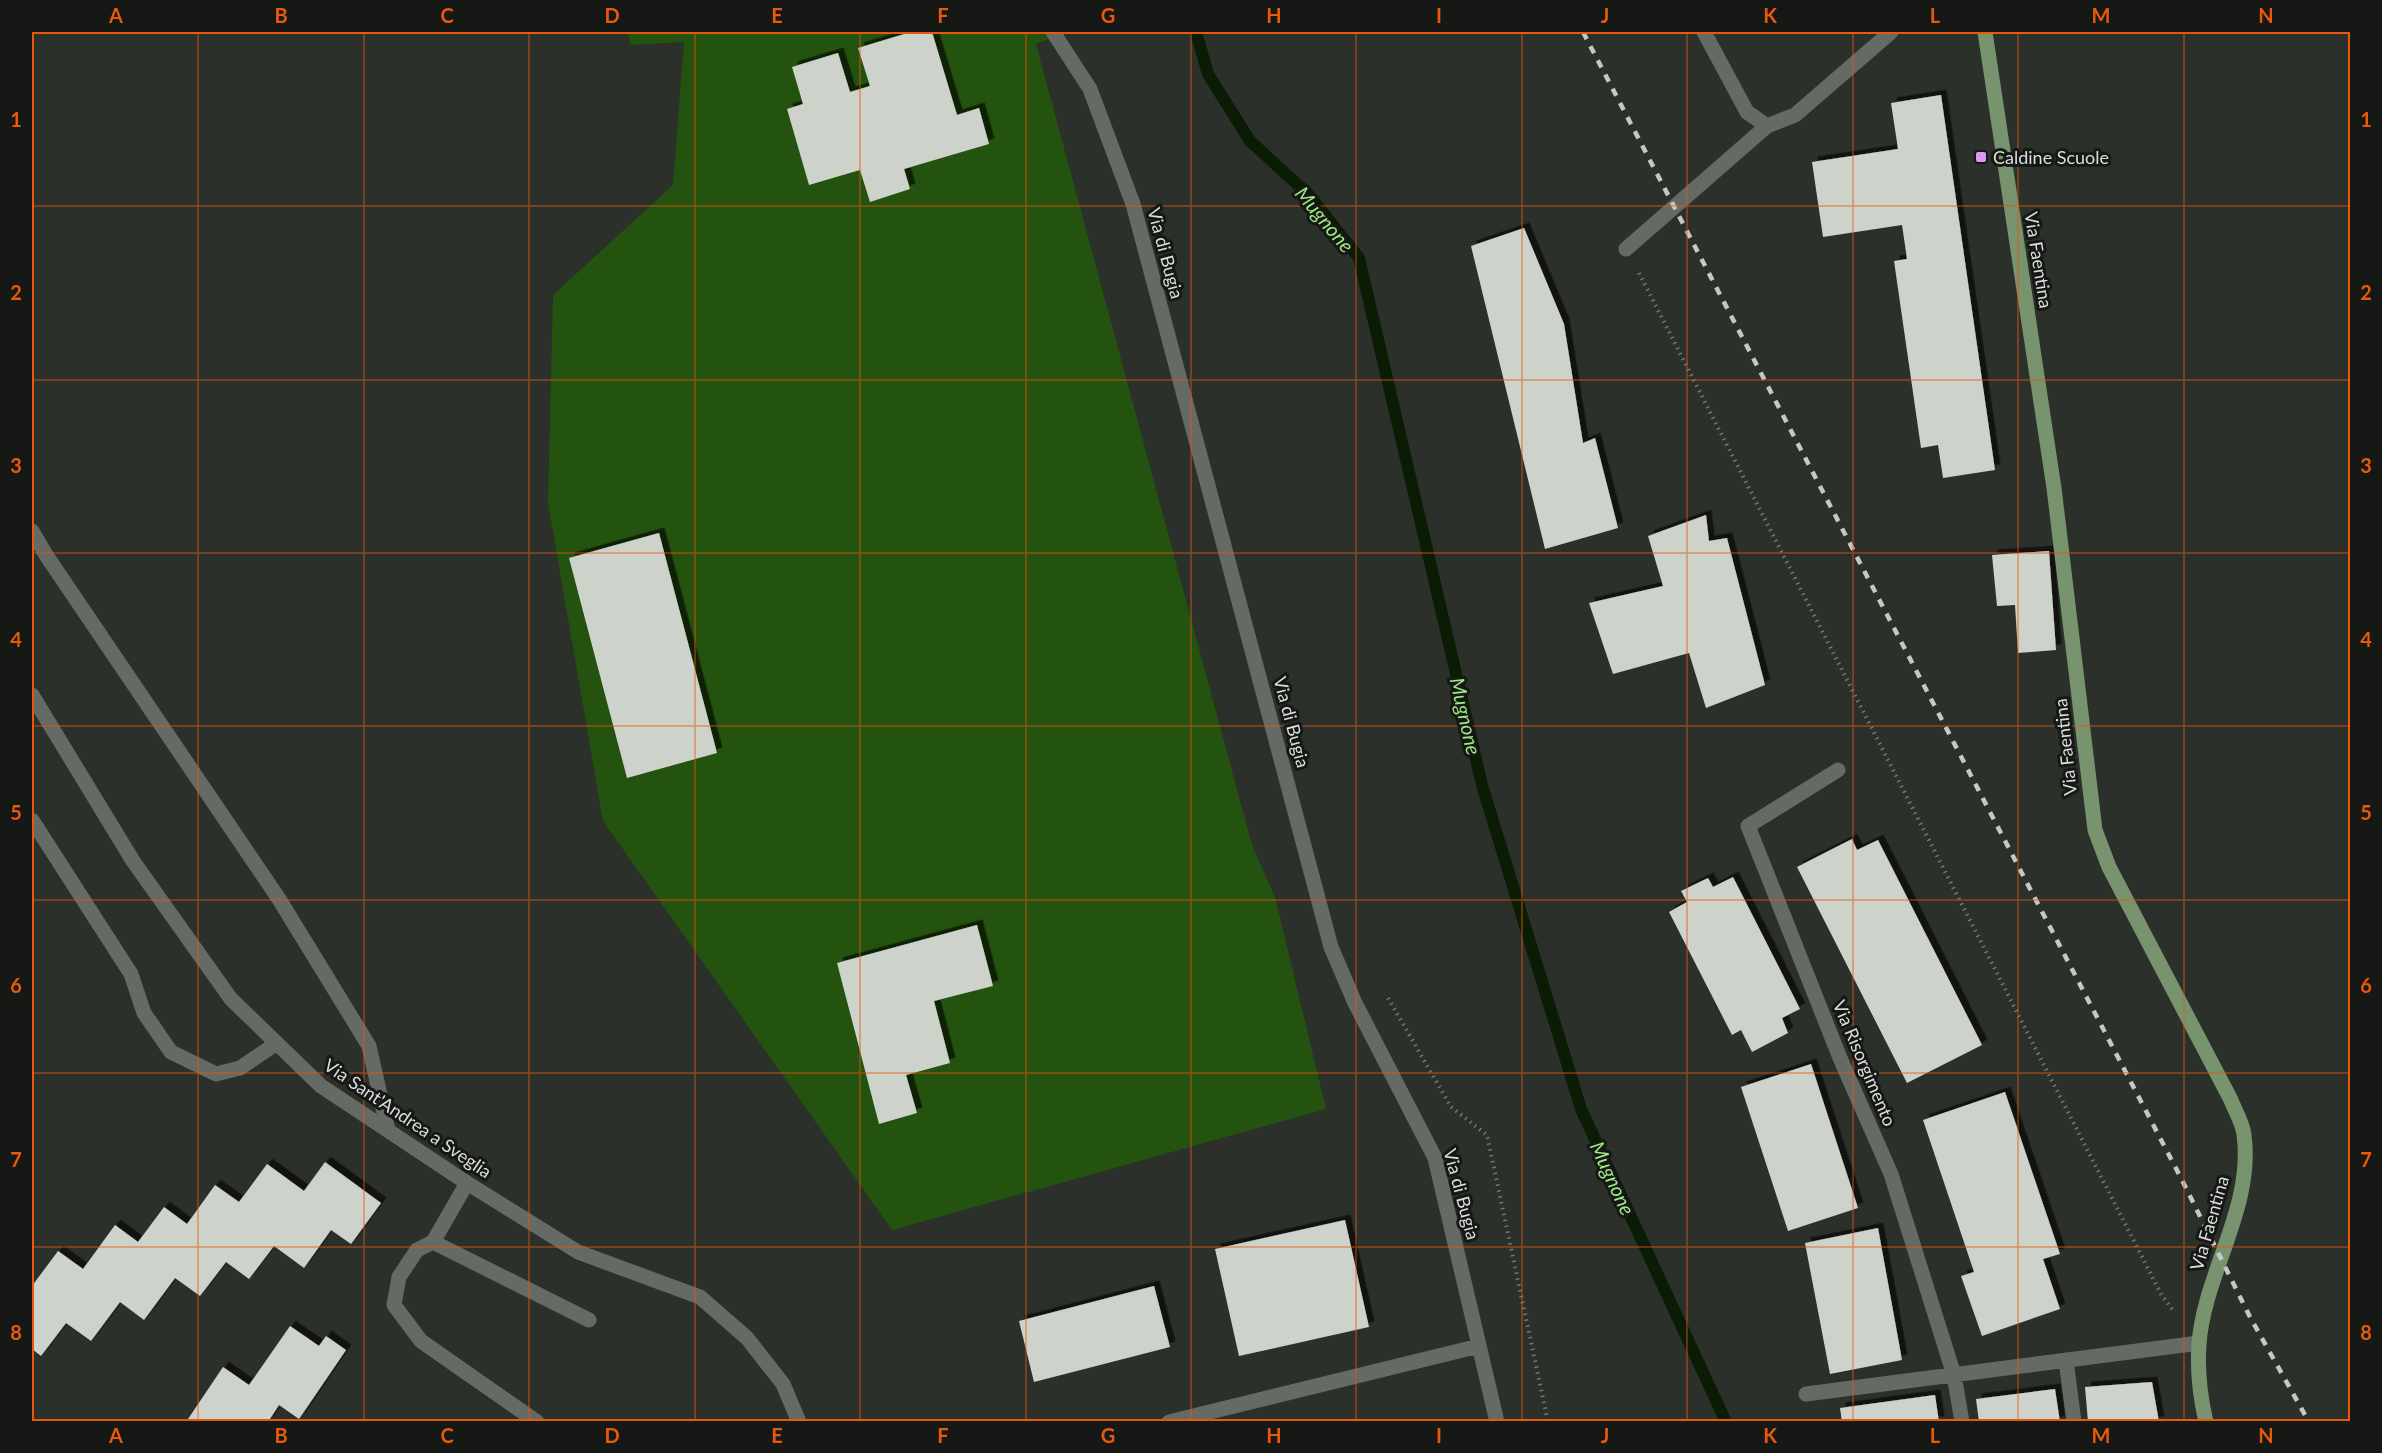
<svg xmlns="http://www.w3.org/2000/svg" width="2382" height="1453" font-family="Lato,sans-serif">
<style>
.grass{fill:#24520f}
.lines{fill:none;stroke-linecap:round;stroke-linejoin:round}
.stream{stroke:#0b1c05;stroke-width:12}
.building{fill:#cdd2cb;filter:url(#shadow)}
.path{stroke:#737672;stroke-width:4;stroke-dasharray:1.5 4.5;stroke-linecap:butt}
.minor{stroke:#656a64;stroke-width:15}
.major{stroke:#78946e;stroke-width:15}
.rail{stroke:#c5c8c4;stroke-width:4.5;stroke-dasharray:8 8;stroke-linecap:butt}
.grid{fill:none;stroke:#e8590c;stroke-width:1.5;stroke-opacity:0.55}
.poi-dot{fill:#de98f3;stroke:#161815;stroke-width:2}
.labels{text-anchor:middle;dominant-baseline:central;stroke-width:6;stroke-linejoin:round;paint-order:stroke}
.poi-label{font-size:18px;fill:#dbdeda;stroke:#161815;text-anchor:start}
.street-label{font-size:18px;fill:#dbdeda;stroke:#161815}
.water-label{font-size:20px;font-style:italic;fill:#9de983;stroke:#161815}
.neatline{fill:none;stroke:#e8590c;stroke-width:2}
.grid-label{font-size:20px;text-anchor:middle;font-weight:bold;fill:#e8590c}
</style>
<defs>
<filter id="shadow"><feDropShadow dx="5.5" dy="-5.5" stdDeviation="0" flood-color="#0009"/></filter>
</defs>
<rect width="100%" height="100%" fill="#2c302b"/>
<path class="grass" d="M627 32H1066L1036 44 1252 845 1275 897 1326 1109 892 1230 603 821 548 503 553 295 673 185 684 42 631 45Z"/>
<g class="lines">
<path class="stream" d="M1196 32 1208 74 1250 141 1308 194 1359 258 1482 785 1581 1109 1726 1422"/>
</g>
<path class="building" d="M911 32H932L957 115 979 108 989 144 904 169 910 189 870 202 860 170 809 185 787 109 803 104 792 67 838 53 850 92 870 86 858 48Z
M1941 95 1995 470 1943 478 1938 445 1921 448 1894 261 1907 259 1902 225 1823 237 1812 162 1898 149 1891 103Z
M1524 228 1564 324 1583 443 1595 438 1618 528 1545 549 1471 246Z
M1706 515 1709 541 1727 538 1765 685 1706 708 1689 653 1613 674 1589 603 1663 586 1648 536Z
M659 533 717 753 627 778 569 558Z
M2049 551 2056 650 2018 653 2015 605 1997 606 1992 555Z
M1852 839 1857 850 1878 840 1982 1045 1907 1083 1797 867Z
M1733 877 1800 1009 1782 1018 1788 1033 1752 1052 1741 1030 1732 1035 1669 912 1687 902 1681 891 1708 878 1713 887Z
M977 925 993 986 934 1001 950 1063 906 1075 917 1113 879 1124 837 963Z
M1811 1064 1858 1208 1788 1231 1741 1087Z
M2005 1092 2060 1254 2043 1259 2060 1309 1982 1336 1961 1276 1974 1272 1923 1120Z
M325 1162 381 1203 351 1244 331 1230 304 1268 274 1246 249 1279 226 1262 200 1296 175 1278 144 1320 120 1302 91 1341 66 1323 41 1356 32 1349V1286L58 1251 83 1269 115 1225 138 1242 164 1207 187 1224 215 1185 239 1202 267 1164 304 1191Z
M1345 1220 1369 1327 1239 1356 1215 1249Z
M1878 1228 1902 1360 1830 1374 1805 1243Z
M1154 1286 1170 1347 1034 1382 1019 1321Z
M290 1326 319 1346 326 1336 346 1350 299 1419 279 1405 268 1422H186L223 1367 249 1385Z
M2152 1382 2159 1422H2088L2085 1387Z
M2055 1389 2060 1422H1979L1976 1399Z
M1935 1395 1939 1422H1842L1840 1408Z"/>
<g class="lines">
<path class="path" d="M1639 273 2161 1294 2174 1312
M1388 998 1451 1107 1487 1135 1548 1422"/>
<path class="minor" d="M1053 32 1090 89 1133 204 1331 947 1355 1003 1435 1158 1497 1422
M1704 32 1747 112 1767 126 1795 115 1891 32
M1626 249 1767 126
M32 531 46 555 279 899 369 1046 388 1130
M32 695 133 861 231 999 321 1086 467 1183 578 1252 700 1297 747 1338 783 1384 799 1422
M1838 770 1748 826 1840 1058 1891 1174 1954 1375 1962 1422
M32 820 131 974 144 1013 171 1052 216 1074 240 1068 277 1043
M467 1183 433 1242 417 1250 399 1277 394 1305 421 1341 537 1422
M433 1242 589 1320
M2066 1360 2074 1422
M1806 1394 2199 1343
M1169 1422 1479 1346"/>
<path class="major" d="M1985 32 2054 488 2095 830 2109 867 2231 1100C2235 1111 2243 1123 2244 1135 2254 1207 2204 1274 2199 1344 2197 1371 2200 1396 2206 1422"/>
<path class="rail" d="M1583 32 2182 1180 2250 1317 2309 1422"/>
</g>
<path class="grid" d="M198 32V1422M364 32V1422M529 32V1422M695 32V1422M860 32V1422M1026 32V1422M1191 32V1422M1356 32V1422M1522 32V1422M1687 32V1422M1853 32V1422M2018 32V1422M2184 32V1422M32 206H2350M32 380H2350M32 553H2350M32 726H2350M32 900H2350M32 1073H2350M32 1247H2350"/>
<rect class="poi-dot" x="1975" y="151" width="12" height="12" rx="3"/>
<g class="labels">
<g class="poi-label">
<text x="1993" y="157">Caldine Scuole</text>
</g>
<g class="street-label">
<text transform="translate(1166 253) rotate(75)">Via di Bugia</text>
<text transform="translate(2039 260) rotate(81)">Via Faentina</text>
<text transform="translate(1292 722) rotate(75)">Via di Bugia</text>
<text transform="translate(2065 747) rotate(-96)">Via Faentina</text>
<text transform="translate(1865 1063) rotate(67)">Via Risorgimento</text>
<text transform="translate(408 1118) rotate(34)">Via Sant'Andrea a Sveglia</text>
<text transform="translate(1462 1194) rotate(75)">Via di Bugia</text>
<text transform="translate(2209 1223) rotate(-74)">Via Faentina</text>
</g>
<g class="water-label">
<text transform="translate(1325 219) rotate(50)">Mugnone</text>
<text transform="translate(1466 716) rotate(77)">Mugnone</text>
<text transform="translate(1613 1178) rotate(65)">Mugnone</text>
</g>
</g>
<rect width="2382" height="1453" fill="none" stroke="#161815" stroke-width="66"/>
<rect x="33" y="33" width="2316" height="1387" class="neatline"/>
<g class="grid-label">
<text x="116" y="23">A</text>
<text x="281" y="23">B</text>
<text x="447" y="23">C</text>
<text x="612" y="23">D</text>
<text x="777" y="23">E</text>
<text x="943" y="23">F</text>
<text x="1108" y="23">G</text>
<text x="1274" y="23">H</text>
<text x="1439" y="23">I</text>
<text x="1605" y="23">J</text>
<text x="1770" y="23">K</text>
<text x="1935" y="23">L</text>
<text x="2101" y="23">M</text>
<text x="2266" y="23">N</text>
<text x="16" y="127">1</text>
<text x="2366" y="127">1</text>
<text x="16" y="300">2</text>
<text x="2366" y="300">2</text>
<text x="16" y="473">3</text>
<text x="2366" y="473">3</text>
<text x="16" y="647">4</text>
<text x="2366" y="647">4</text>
<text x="16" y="820">5</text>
<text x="2366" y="820">5</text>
<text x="16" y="993">6</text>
<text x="2366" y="993">6</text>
<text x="16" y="1167">7</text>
<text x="2366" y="1167">7</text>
<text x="16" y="1340">8</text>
<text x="2366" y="1340">8</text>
<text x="116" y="1443">A</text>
<text x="281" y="1443">B</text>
<text x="447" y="1443">C</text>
<text x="612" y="1443">D</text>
<text x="777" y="1443">E</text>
<text x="943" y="1443">F</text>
<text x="1108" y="1443">G</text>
<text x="1274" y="1443">H</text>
<text x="1439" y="1443">I</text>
<text x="1605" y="1443">J</text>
<text x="1770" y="1443">K</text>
<text x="1935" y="1443">L</text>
<text x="2101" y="1443">M</text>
<text x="2266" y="1443">N</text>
</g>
</svg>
